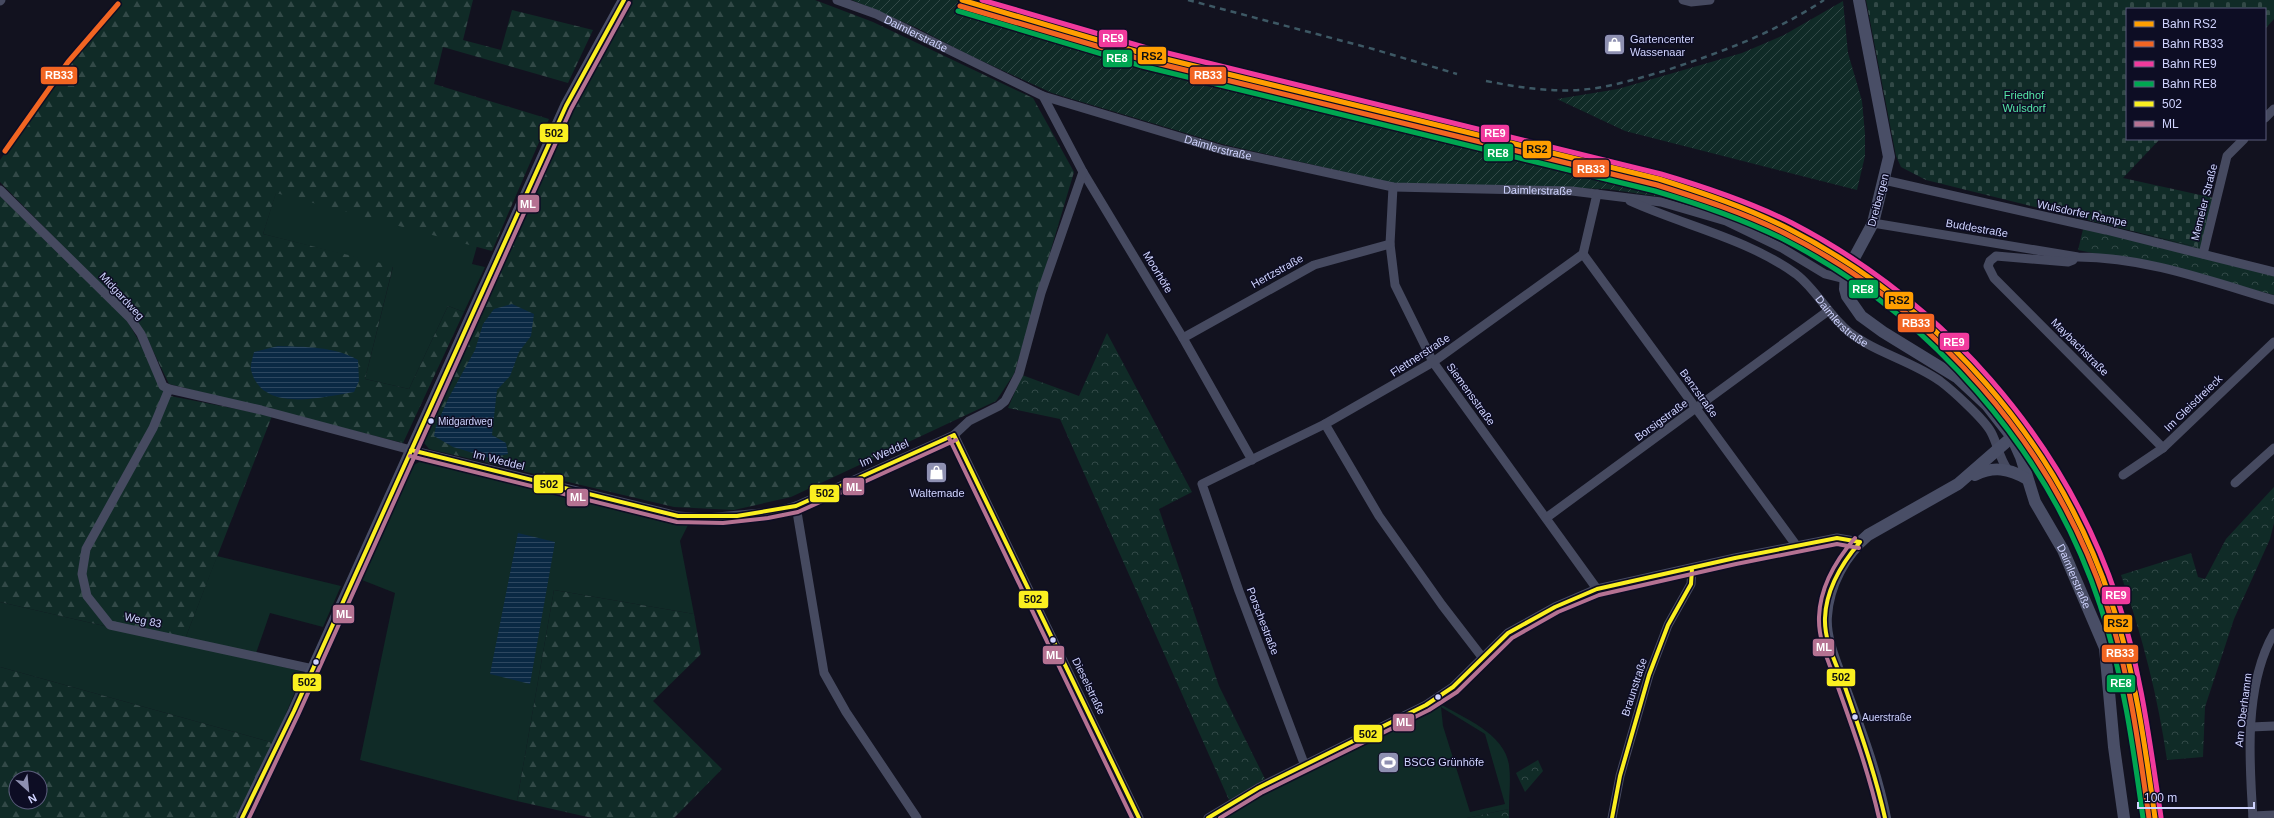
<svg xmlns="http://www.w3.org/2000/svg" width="2274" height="818" font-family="Helvetica,sans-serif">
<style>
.grass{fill:#102b27;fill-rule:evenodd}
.forest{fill:url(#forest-firs);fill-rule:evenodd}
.cemetery{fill:url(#cemetery-stones)}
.park{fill:url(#park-crowns)}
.garden{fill:url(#garden-furrows)}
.water{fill:url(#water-rules)}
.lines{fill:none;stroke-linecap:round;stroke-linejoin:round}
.street{stroke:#464a60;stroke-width:9}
.secondary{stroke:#494e66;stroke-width:12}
.rail{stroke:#3d5864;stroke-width:2.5;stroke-dasharray:6 5;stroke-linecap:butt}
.bus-1-casing{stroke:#0d0d24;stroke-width:7}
.bus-2-casing{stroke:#0d0d24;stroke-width:7}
.bus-1{stroke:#faef20;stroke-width:4}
.bus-2{stroke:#b57292;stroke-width:4}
.rail-1-casing{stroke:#0d0d24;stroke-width:8}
.rail-2-casing{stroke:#0d0d24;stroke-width:8}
.rail-3-casing{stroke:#0d0d24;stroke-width:8}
.rail-4-casing{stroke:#0d0d24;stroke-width:8}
.rail-1{stroke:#ff9e00;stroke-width:5}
.rail-2{stroke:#f26522;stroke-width:5}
.rail-3{stroke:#f13a9d;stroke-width:5}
.rail-4{stroke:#00a651;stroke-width:5}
.bus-dot{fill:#d0d4ff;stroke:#0d0d24;stroke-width:1.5}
.labels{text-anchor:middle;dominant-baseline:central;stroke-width:3;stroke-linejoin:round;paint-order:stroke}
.bus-label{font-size:10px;fill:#d0d4ff;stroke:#0d0d24;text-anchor:start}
.street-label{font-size:11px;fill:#d0d4ff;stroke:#0d0d24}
.poi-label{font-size:11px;fill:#d0d4ff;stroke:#0d0d24;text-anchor:start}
.park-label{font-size:11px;fill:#55e6a6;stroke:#0d0d24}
.line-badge{stroke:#0d0d24;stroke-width:1.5}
.badge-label{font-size:11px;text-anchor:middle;font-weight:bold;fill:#fff}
.pale-badge-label{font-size:11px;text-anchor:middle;font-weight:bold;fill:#111}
</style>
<defs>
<pattern id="forest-firs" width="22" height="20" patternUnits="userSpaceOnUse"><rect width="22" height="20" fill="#102b27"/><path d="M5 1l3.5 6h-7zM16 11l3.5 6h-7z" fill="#324947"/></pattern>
<pattern id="cemetery-stones" width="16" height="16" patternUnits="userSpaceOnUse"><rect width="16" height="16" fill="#102b27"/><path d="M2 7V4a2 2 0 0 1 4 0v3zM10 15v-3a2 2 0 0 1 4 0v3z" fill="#324947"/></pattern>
<pattern id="park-crowns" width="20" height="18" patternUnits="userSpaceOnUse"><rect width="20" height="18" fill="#102b27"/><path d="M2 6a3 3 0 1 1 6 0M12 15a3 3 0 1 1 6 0" fill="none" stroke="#324947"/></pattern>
<pattern id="garden-furrows" width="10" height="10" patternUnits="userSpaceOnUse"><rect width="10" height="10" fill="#102b27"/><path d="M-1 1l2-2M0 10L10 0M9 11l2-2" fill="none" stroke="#324947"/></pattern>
<pattern id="water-rules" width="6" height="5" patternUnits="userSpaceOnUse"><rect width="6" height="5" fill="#0a2944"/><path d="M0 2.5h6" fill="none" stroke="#2d4760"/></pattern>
</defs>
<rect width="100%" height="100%" fill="#12121f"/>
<path class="grass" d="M276 192 477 246 472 264 485 267 464 312 448 306 409 389 365 379 393 267 263 234Z
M421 461 655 519 689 523 680 541 694 614 554 590 517 801 360 760 395 593 362 580 412 466Z
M217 556 341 586 323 627 270 613 254 659 303 672 274 743 0 667V602L183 644Z
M1440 704C1464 718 1505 734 1509 765 1511 779 1509 795 1509 809L1467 818H1219L1270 788ZM1441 707 1485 734 1505 804 1470 812 1443 726Z"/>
<path class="forest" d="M121 0H473L463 40 501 50 512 10 593 30 568 83 443 47 434 84 549 119 492 251 276 193 263 234 393 266 365 379 409 389 448 306 464 312 403 443 169 384 145 334 130 315 0 182V160L69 61Z
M633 0H815L873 22 1033 98 1074 172 1014 374 996 401 791 497 734 510 674 507 429 449 422 440 570 113Z
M0 196 126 319 146 353 165 395 272 416 183 644 0 602Z
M554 590 694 614 701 654 653 701 722 769 674 818H592L517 801Z
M0 667 274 743 237 818H0ZM16 778H40V802H16Z"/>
<path class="cemetery" d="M1866 0H2274V19L2265 29V9H2127V139H2160L2123 178 2214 198 2201 248 1926 180 1901 167 1896 156Z"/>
<path class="park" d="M2085 221 2201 248 2274 276V295L2184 272 2078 250Z
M1107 333 1192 492 1159 509 1219 686 1265 779 1229 800 1060 419 1008 408 1022 375 1079 396Z
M2274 487V523L2270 539 2234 619 2205 707 2203 757 2167 760C2158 697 2142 635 2121 575L2191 553 2198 577 2205 579 2226 539Z
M1538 760 1543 771 1525 792 1516 773Z
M1509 809V818H1467Z"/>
<path class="garden" d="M852 0H956L1029 24 1666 186 1662 197 1607 189 1393 183 1222 144 1052 93 969 55 917 28Z
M1843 1 1848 53 1862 101 1865 134V156L1857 190 1625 131 1557 99 1618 89 1742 53 1784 35Z"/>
<path class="water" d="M512 304 534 314 531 336 519 352 510 376 497 390 492 435 506 443 508 454 490 458 453 447 434 436 436 426 448 399 475 350 483 324 494 309Z
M278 346C304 347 334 346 358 360L359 381 354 392C322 397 262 414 251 370 250 365 253 357 254 352Z
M518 533 555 542 530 684 490 674Z"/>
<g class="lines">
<g class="street">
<path id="s1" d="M837 0 876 14 1043 96 1223 150 1393 187 1572 191 1661 202 1726 221 1782 248 1825 274 1845 279"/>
<path d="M1683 0 1691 2 1710 0"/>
<path d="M0 1 1 0"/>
<path d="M1043 96 1083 172 1183 338 1252 460"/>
<path d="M2265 118 2274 109"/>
<path d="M1884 180 2106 230 2274 272"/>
<path d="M1393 187 1390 244 1395 285 1433 362 1597 589"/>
<path d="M0 190 130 318 141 334 163 386 169 389 261 410 411 450 678 516 706 518 774 512 796 506 954 435 969 421 999 406 1005 401 1019 374 1041 293 1083 172"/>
<path id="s2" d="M1630 201C1685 226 1746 238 1796 274 1817 290 1828 315 1849 332 1876 353 1912 361 1940 381 1952 390 1984 419 1991 432 1998 445 1999 458 2008 470"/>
<path d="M1873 223 2078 257C2144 257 2210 281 2274 300"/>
<path d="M1583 254 1796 545"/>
<path d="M2203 254 2227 156 2244 139"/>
<path d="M2073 260 2068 262 1996 256 1990 261 1988 266 1994 278 2163 448"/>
<path d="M1183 338 1314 265 1390 244"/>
<path d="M169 389 153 428 86 549 82 574 87 596 110 625 313 669"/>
<path d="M1325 424 1379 516 1442 605 1482 657"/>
<path d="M954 435 1139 818"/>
<path d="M2123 475 2163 448 2274 342"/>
<path d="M2235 483 2274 448"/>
<path d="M796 506 824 673 846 712 917 818"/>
<path d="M1546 518 1828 311"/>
<path d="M2251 727 2274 726"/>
<path d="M1305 766 1239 591 1202 484 1325 424 1433 362 1583 254 1597 194"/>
<path d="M2253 816 2274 815"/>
<path d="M1208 818 1258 788 1426 705 1453 687 1508 633 1555 607 1597 589 1735 558 1837 538 1860 542"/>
<path d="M1612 818 1620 776 1649 675 1668 625 1691 584 1692 569"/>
<path d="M2253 818C2249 760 2244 685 2274 633"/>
</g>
<g class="secondary">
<path id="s3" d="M1859 0 1889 157 1873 223 1846 273 1845 289 1847 296 1861 316 1883 332 1958 378 1987 405 2012 437 2021 457 2035 502 2063 550 2105 648 2114 747 2124 818"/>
<path d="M1975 475C1993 466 2009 468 2027 479"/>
<path d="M242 818 294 711 566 106 624 0"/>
<path d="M1885 818C1876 772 1859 728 1843 684 1836 664 1824 638 1826 616 1828 585 1844 555 1868 535L1958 484 2012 437"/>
</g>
<path class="rail" d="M1188 0 1373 49 1457 74
M1486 81C1517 87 1547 92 1579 90 1608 88 1636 79 1664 71 1722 52 1772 34 1824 0"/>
<defs>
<path id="bus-1" d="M954 435 1139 818
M411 450 678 516H737L796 506 954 435
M1860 542C1842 563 1826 589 1825 618 1824 642 1837 665 1845 687 1860 731 1875 773 1885 818
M242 818 294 711 566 106 624 0
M1208 818 1258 788 1426 705 1453 687 1508 633 1555 607 1597 589 1735 558 1837 538 1860 542
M1612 818 1620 776 1649 675 1668 625 1691 584 1692 569"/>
<path id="bus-2" d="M949 438 1132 818
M410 456 677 522 723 523 768 518 798 512 956 440
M1855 538C1836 560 1820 587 1819 617 1818 642 1831 667 1839 690 1854 732 1869 774 1879 818
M249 818 299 713 571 109 629 3
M1220 818 1261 793 1429 710 1457 692 1512 638 1558 612 1599 595 1736 564 1837 544 1859 548"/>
</defs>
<use href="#bus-1" class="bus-1-casing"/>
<use href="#bus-2" class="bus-2-casing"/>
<use href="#bus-1" class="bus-1"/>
<use href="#bus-2" class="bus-2"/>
<defs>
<path id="rail-1" d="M962 0 1145 54 1659 179C1703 193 1748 208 1789 229 1938 305 2058 441 2111 601 2135 671 2145 745 2155 818"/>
<path id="rail-2" d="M960 6 1144 60 1657 185C1701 199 1745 213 1786 234 1934 309 2053 445 2106 603 2129 672 2139 746 2149 818
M5 151 68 62 118 4"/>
<path id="rail-3" d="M982 0 1147 48 1661 174C1705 187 1750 202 1792 223 1942 301 2063 437 2117 598 2141 669 2150 744 2161 817"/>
<path id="rail-4" d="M958 11 1142 66 1655 191C1699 204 1742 219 1783 239 1929 314 2048 448 2100 605 2123 674 2133 746 2143 818"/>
</defs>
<use href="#rail-1" class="rail-1-casing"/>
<use href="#rail-2" class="rail-2-casing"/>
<use href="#rail-3" class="rail-3-casing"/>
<use href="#rail-4" class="rail-4-casing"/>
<use href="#rail-1" class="rail-1"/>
<use href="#rail-2" class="rail-2"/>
<use href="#rail-3" class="rail-3"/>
<use href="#rail-4" class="rail-4"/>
</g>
<defs>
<symbol id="shop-square" viewBox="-11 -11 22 22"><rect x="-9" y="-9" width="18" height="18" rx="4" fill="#8e90b1" stroke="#0d0d24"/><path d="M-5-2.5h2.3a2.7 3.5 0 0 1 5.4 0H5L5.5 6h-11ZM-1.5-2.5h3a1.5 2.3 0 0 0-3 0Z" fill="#fff"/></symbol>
<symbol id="stadium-square" viewBox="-11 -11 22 22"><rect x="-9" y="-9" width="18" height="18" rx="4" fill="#8e90b1" stroke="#0d0d24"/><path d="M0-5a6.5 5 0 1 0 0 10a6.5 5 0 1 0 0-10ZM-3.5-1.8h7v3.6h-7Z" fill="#fff"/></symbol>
</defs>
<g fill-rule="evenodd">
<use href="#shop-square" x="1602" y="32" width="25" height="25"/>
<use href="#shop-square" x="924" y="460" width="25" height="25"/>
<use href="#stadium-square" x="1376" y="750" width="25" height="25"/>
</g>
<g class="bus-dot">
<circle cx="431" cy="421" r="3.5"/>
<circle cx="1053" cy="640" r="3.5"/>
<circle cx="316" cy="662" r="3.5"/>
<circle cx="1438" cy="697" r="3.5"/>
<circle cx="1855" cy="717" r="3.5"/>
</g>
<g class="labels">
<g class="bus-label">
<text x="438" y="421">Midgardweg</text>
<text x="1862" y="717">Auerstraße</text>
</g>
<g class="street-label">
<text stroke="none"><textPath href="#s1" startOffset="86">Daimlerstraße</textPath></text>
<text stroke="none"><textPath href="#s1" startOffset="410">Daimlerstraße</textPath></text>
<text stroke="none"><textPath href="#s1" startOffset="734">Daimlerstraße</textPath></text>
<text transform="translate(1878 200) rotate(-75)">Dreibergen</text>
<text transform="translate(2204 202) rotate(-76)">Memeler Straße</text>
<text transform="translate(2082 213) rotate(12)">Wulsdorfer Rampe</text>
<text transform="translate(1977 228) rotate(10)">Buddestraße</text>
<text transform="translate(1277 271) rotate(-29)">Hertzstraße</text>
<text transform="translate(1158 272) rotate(59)">Moorhöfe</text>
<text transform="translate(122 296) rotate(47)">Midgardweg</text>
<text stroke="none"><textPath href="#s2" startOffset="248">Daimlerstraße</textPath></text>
<text transform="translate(2080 347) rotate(45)">Maybachstraße</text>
<text transform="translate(1420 355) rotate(-33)">Flettnerstraße</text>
<text transform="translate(1699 393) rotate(54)">Benzstraße</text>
<text transform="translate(1471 394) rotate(54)">Siemensstraße</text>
<text transform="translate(2193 403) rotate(-44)">Im Gleisdreieck</text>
<text transform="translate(1661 420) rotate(-36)">Borsigstraße</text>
<text transform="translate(884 453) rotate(-24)">Im Weddel</text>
<text transform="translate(499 460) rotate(14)">Im Weddel</text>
<text stroke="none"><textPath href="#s3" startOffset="681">Daimlerstraße</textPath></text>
<text transform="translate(143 620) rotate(12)">Weg 83</text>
<text transform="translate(1263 621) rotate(69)">Porschestraße</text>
<text transform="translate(1089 686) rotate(64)">Dieselstraße</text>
<text transform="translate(1634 687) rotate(-72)">Braunstraße</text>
<text transform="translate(2243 710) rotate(-83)">Am Oberhamm</text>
</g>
<g class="poi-label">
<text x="1630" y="39">Gartencenter<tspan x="1630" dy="13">Wassenaar</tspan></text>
<text x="937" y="493" text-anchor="middle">Waltemade</text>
<text x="1404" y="762">BSCG Grünhöfe</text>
</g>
<g class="park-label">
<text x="2024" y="95">Friedhof<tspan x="2024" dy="13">Wulsdorf</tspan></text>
</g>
</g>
<g class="line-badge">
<rect x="1098" y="29" width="30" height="19" rx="4" fill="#f13a9d"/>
<rect x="1137" y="46" width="30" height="19" rx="4" fill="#ff9e00"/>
<rect x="1102" y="49" width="31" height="19" rx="4" fill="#00a651"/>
<rect x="40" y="66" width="38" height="19" rx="4" fill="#f26522"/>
<rect x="1189" y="66" width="38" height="19" rx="4" fill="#f26522"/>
<rect x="539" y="123" width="30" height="20" rx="4" fill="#faef20"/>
<rect x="1480" y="124" width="30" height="19" rx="4" fill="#f13a9d"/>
<rect x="1522" y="140" width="30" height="19" rx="4" fill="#ff9e00"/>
<rect x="1483" y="143" width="31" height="19" rx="4" fill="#00a651"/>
<rect x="1572" y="159" width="38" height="19" rx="4" fill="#f26522"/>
<rect x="517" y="194" width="23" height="19" rx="4" fill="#b57292"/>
<rect x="1848" y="279" width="31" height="20" rx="4" fill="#00a651"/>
<rect x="1884" y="291" width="30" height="19" rx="4" fill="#ff9e00"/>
<rect x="1897" y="313" width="38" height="20" rx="4" fill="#f26522"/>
<rect x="1939" y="332" width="31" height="19" rx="4" fill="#f13a9d"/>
<rect x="533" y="474" width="31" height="20" rx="4" fill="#faef20"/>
<rect x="842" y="477" width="23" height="19" rx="4" fill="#b57292"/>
<rect x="809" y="484" width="31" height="19" rx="4" fill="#faef20"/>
<rect x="566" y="488" width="23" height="19" rx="4" fill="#b57292"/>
<rect x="2101" y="586" width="30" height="19" rx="4" fill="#f13a9d"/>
<rect x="1018" y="590" width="31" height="19" rx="4" fill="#faef20"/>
<rect x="332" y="604" width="23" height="20" rx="4" fill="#b57292"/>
<rect x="2103" y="614" width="30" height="19" rx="4" fill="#ff9e00"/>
<rect x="1812" y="638" width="23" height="19" rx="4" fill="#b57292"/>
<rect x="2101" y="644" width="38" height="19" rx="4" fill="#f26522"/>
<rect x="1042" y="645" width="23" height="20" rx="4" fill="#b57292"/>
<rect x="1826" y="668" width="30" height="19" rx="4" fill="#faef20"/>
<rect x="292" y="673" width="30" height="19" rx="4" fill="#faef20"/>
<rect x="2106" y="674" width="30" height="19" rx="4" fill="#00a651"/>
<rect x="1392" y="713" width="23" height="19" rx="4" fill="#b57292"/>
<rect x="1353" y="724" width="30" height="19" rx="4" fill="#faef20"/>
</g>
<g class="badge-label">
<text x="1113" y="42">RE9</text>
<text x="1117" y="62">RE8</text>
<text x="59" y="79">RB33</text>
<text x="1208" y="79">RB33</text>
<text x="1495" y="137">RE9</text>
<text x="1498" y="157">RE8</text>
<text x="1591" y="173">RB33</text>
<text x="528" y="208">ML</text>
<text x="1863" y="293">RE8</text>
<text x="1916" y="327">RB33</text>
<text x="1954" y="346">RE9</text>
<text x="854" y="491">ML</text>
<text x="578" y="501">ML</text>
<text x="2116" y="599">RE9</text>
<text x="344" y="618">ML</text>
<text x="1824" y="651">ML</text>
<text x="2120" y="657">RB33</text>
<text x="1054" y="659">ML</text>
<text x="2121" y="687">RE8</text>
<text x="1404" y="726">ML</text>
</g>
<g class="pale-badge-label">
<text x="1152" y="60">RS2</text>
<text x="554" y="137">502</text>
<text x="1537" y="153">RS2</text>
<text x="1899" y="304">RS2</text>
<text x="549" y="488">502</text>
<text x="825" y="497">502</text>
<text x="1033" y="603">502</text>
<text x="2118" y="627">RS2</text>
<text x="1841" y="681">502</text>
<text x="307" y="686">502</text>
<text x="1368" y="738">502</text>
</g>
<rect x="2126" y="8" width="140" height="132" fill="#0d0d24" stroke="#5b5d7c"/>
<rect x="2134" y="21" width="20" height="6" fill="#ff9e00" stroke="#5b5d7c"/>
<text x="2162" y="28" font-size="12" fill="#d0d4ff">Bahn RS2</text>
<rect x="2134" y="41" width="20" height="6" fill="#f26522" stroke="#5b5d7c"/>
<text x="2162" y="48" font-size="12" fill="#d0d4ff">Bahn RB33</text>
<rect x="2134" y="61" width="20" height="6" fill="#f13a9d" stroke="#5b5d7c"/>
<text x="2162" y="68" font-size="12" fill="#d0d4ff">Bahn RE9</text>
<rect x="2134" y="81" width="20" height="6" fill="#00a651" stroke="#5b5d7c"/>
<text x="2162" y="88" font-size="12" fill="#d0d4ff">Bahn RE8</text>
<rect x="2134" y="101" width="20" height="6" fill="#faef20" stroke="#5b5d7c"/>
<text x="2162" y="108" font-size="12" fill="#d0d4ff">502</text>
<rect x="2134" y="121" width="20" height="6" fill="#b57292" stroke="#5b5d7c"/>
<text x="2162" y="128" font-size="12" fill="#d0d4ff">ML</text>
<g transform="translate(28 790) rotate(153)"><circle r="19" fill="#0d0d24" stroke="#5b5d7c"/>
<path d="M0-3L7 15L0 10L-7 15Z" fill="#8e90b1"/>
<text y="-6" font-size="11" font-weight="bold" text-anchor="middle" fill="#d0d4ff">N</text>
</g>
<path d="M2138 802v6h116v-6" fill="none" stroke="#d0d4ff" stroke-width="2"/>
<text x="2144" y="802" font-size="12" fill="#d0d4ff" stroke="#0d0d24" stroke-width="3" paint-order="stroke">100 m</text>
</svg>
